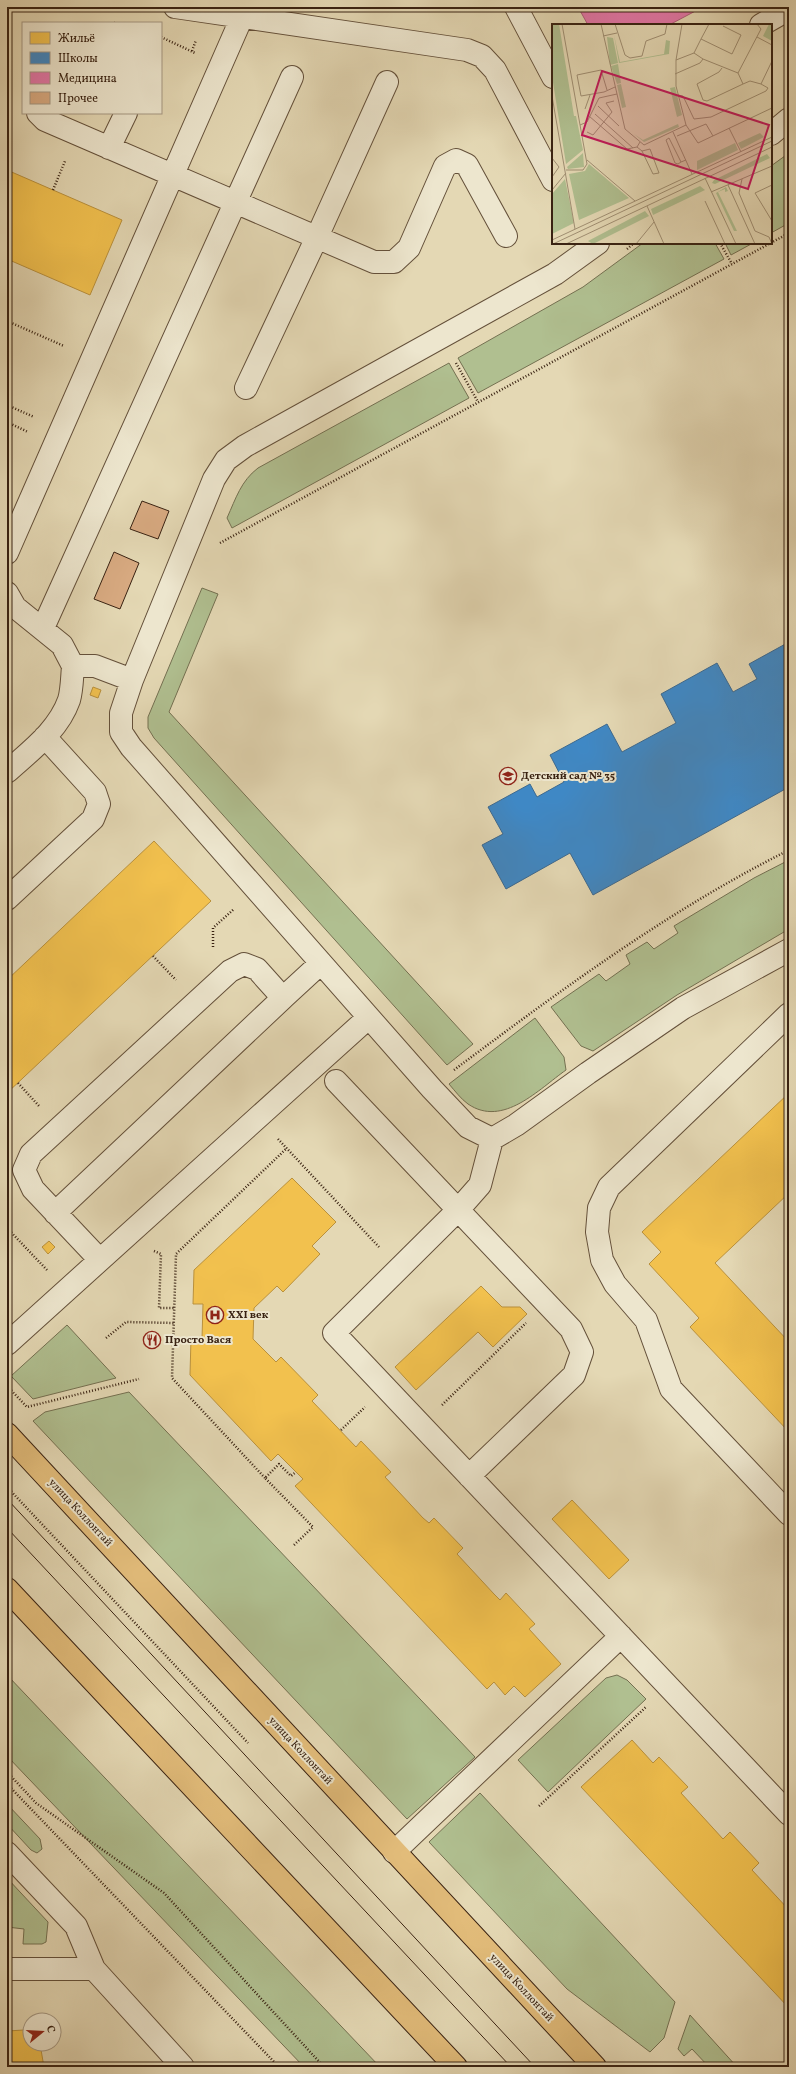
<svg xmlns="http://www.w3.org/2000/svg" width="796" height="2074" font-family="Vollkorn,serif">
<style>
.green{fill:#b0bf90;stroke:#747051}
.homes{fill:#f2c14e;stroke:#ba913c}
.schools{fill:#3f88c5;stroke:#3d698f}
.health{fill:#e377a8;stroke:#b05e7b}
.building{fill:#d8aa81;stroke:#392212}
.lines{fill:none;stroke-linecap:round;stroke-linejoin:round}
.minor-casing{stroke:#64503a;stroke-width:24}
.major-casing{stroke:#392212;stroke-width:24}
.path{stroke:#392212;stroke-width:2.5;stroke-dasharray:1 2;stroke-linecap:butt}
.minor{stroke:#ede6ce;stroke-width:22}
.major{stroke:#e2bc7a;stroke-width:22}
.tram{stroke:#392212;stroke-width:1}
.labels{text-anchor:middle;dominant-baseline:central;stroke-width:4;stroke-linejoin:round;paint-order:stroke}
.poi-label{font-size:11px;font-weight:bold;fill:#392212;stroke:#ede6ce;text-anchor:start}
.street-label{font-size:11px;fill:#392212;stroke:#ede6ce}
.inset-road{fill:none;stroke:#a08f73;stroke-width:1}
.view{fill:#c2185b;fill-opacity:0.15;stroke:#c2185b;stroke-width:2}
.inset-edge{fill:none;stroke:#392212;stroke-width:2}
</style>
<rect width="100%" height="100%" fill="#e4d8b4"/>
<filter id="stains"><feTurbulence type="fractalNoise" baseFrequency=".005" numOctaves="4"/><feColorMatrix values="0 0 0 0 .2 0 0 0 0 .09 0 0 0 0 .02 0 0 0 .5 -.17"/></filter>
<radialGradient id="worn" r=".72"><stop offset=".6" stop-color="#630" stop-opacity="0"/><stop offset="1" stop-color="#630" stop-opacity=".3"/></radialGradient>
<path class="green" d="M789 153V223L771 233V166Z
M643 243H715L724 259 478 393 458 358 583 287Z
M725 243H753L731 255Z
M449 363 469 398 232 528 227 518C236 498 241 481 258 468Z
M202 588 218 594 169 712 473 1044 447 1065 154 738 148 728V717Z
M789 860V929L677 995 593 1051 581 1046 551 1007 599 974 606 981 630 964 626 955 647 942 654 949 678 933 674 926 754 878Z
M535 1018 564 1057 566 1070C539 1089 503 1128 468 1104 461 1099 455 1091 449 1084Z
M67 1325 116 1378 33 1399 11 1376Z
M129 1392 475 1757 407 1819 33 1421 45 1412Z
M7 1675 380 2067H304L7 1756Z
M617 1675 627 1680 646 1699 548 1792 518 1760 606 1678Z
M480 1793 675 2002 664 2038 650 2052 567 1989 429 1842Z
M7 1804 40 1839 42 1849 37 1853 31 1850 7 1824Z
M7 1878 48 1922 46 1942 42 1944H23L24 1929 7 1927Z
M690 2015 737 2067H709L692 2049 684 2056 678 2049Z"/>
<path class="homes" d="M7 170 122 220 90 295 7 259Z
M7 684 11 689 7 692Z
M93 687 101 690 98 698 90 695Z
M154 841 211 901 7 1093V980Z
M789 1093V1193L715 1263 789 1342V1432L690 1327 699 1318 649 1264 661 1252 642 1232Z
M292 1178 336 1222 312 1246 320 1254 283 1292 277 1286 254 1308 253 1339 276 1362 281 1357 318 1395 312 1401 356 1447 361 1441 391 1472 385 1477 423 1518 429 1523 434 1518 463 1548 457 1554 494 1594 500 1600 506 1593 535 1624 529 1629 561 1664 525 1697 514 1686 505 1695 494 1682 487 1689 295 1486 303 1479 278 1454 271 1461 190 1375 191 1338 202 1339 203 1304H193L194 1270Z
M49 1241 55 1247 48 1254 42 1247Z
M481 1286 502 1307H520L527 1314 493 1347 478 1332 416 1390 395 1367Z
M572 1500 629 1560 609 1579 552 1519Z
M632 1740 653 1763 659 1757 688 1787 681 1793 723 1839 730 1832 759 1863 752 1870 789 1910V2008L581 1787Z
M24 2030 30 2035V2044H40L44 2067H7V2031Z"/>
<path class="schools" d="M789 642V787L593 895 570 853 506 889 482 845 503 834 488 807 530 784 537 797 564 782 550 755 607 724 622 752 676 723 661 694 717 663 733 692 757 679 749 664Z"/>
<path class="health" d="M578 7H703L669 25H588Z"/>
<path class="building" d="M142 501 169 511 158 539 130 529Z
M114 552 139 563 120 609 94 599Z"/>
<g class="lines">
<defs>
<path id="minor" d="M175 7 467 50 482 56 495 70 553 180
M516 7 553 77
M761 25 789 9
M38 113 45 120 374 262H394L409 248 445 166 456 160 467 165 506 236
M771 134 789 119
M109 148 126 113
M246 388 317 237 387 82
M7 553 242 17
M7 593 15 607 62 645 73 666
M43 628 292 77
M7 772C30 751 58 731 69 700 72 690 72 677 73 666H95L132 680
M7 899 93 819 99 804 95 792 45 737
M789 950 683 1008 588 1073 516 1125 492 1139 480 1185 458 1210 334 1333 789 1814
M283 998 321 963
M789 1014 609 1187 599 1208 597 1232 602 1260 615 1284 646 1320 671 1389 789 1514
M336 1081 571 1329 582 1352 574 1375 469 1476
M492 1139 468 1127 432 1089 131 747 121 732V713L132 680 214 479 226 460 245 446 555 274 598 243
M55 1213 283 998 257 969 244 964 230 971 31 1154 24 1170 33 1189 100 1260
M7 1344 368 1018
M394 1852 621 1636
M7 1853 76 1926 94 1969 183 2067
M7 1969H94"/>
<path id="major" d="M7 1434 595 2067
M7 1589 456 2067"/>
</defs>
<use href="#minor" class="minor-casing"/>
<use href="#major" class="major-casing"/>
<path class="path" d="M114 23H115
M161 37 195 53
M192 51 196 40
M53 190 65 161
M720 243 732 264
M627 249 634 243
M7 321 64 346
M456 363 478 402
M7 405 34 417
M7 422 28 432
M220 543 789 233
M213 947V928L234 909
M153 956 176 980
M454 1070C561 990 669 910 789 850
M18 1083 39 1106
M278 1139 379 1247
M7 1228 47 1270
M154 1251 161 1254 159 1308H175
M106 1338 126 1322 174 1323
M7 1386 27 1407 139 1379
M442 1405 526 1323
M341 1430 365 1407
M265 1478 172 1378 176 1254 287 1148
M7 1487 248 1743
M294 1545 313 1527 265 1478 279 1464 291 1476 296 1472
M7 1772 36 1803 164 1893 324 2067
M7 1784 279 2067
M539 1806 646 1707"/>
<use href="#minor" class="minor"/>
<use href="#major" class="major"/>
<path class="tram" d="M7 1499 535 2067
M7 1528 511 2067"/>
</g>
<defs>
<symbol id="school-ring" viewBox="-11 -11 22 22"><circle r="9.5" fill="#ede6ce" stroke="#8f2418" stroke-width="1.5"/><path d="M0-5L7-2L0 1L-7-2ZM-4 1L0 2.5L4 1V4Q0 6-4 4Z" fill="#8f2418"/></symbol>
<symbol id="hospital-ring" viewBox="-11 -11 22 22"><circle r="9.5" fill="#ede6ce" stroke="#8f2418" stroke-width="1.5"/><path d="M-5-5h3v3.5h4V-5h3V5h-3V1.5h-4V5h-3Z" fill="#8f2418"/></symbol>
<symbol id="restaurant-ring" viewBox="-11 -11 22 22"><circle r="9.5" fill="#ede6ce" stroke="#8f2418" stroke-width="1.5"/><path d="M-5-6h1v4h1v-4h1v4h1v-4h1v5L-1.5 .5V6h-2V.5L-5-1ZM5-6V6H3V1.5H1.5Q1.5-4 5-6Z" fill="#8f2418"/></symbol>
</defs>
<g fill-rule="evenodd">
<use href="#school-ring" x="498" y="766" width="20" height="20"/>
<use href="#hospital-ring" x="205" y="1305" width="20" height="20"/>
<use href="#restaurant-ring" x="142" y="1330" width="20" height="20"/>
</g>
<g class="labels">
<g class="poi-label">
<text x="521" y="776">Детский сад № 35</text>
<text x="228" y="1315">XXI век</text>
<text x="165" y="1340">Просто Вася</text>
</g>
<g class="street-label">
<text transform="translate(80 1513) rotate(47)">улица Коллонтай</text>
<text transform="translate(300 1751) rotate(47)">улица Коллонтай</text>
<text transform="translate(521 1988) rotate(47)">улица Коллонтай</text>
</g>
</g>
<g transform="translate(552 24)">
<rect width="220" height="220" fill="#e4d8b4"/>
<path d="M0 0H7L22 92H24L31 126 14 140 0 52ZM217 0H220V17L211 12ZM62 11 68 38 112 30 114 16 118 17 117 30 67 39ZM55 13 61 14 66 39 58 41ZM66 40 69 59 65 60 59 42ZM69 60 74 83 70 84 65 61ZM123 63 130 91 125 93 118 64ZM126 100 127 103 92 118 82 110 91 116ZM208 109 212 113 189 125 186 119ZM183 119 186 126 145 146V137ZM31 129 32 143 16 145 15 143ZM215 130 218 134 163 160 160 159 162 156ZM37 140 77 174 27 196 17 150 33 147ZM13 155 22 199 0 210V170ZM148 162 153 166 101 191 99 185ZM174 163 176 167 173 168V165L166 168 185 207H182L164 169ZM93 187 97 192 41 220 36 217Z" fill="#b0bf90"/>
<path class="inset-road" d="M10 0 35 140 31 146H14M49 0 73 105 92 121 134 101M63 0 73 31 78 34 90 32 94 17 113 10 115 0M130 0 124 36V62L134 101 146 119 220 84M157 0 149 15 180 30 189 11 171 2M51 12 65 9M205 13 220 21M142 29 149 15M124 36 142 29 151 35M170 44 167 48 145 60 151 76 155 77 191 60M186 49 191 60 198 57 209 60M123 50 148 39 151 35 186 49 209 5 205 0M55 66 49 46 25 51 29 72 52 68 63 63M126 71 131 72 142 95 159 93 214 67 216 64 209 60 220 37M0 72 23 205M46 82 67 102M33 85 38 71M43 90 81 124M37 92 75 125 85 123M28 101 35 98 47 74 65 70M177 104 189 128M35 108 41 111 60 88 54 79 62 77M121 108 140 150M125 112 154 100 161 112M88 118 85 123 90 127 101 150 107 149 98 125 90 127M0 134 7 143 0 153M35 136 83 177M129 138 117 114 114 116 123 139 126 140 129 138 134 136M153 154 184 220M190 155 187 169 203 207 217 213 220 220M176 161 203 220M220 161 203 169 220 197M0 166 14 149M159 168 220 142M153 177 173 220M95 182 112 220M0 216 220 113M1 220 220 117M14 220 220 123M84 220 102 198"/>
<path class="view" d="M50 47 217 101 196 165 30 111Z"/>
<rect width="220" height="220" class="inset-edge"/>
</g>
<rect width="796" height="2074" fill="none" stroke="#e4d8b4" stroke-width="24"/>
<rect x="8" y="8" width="780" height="2058" fill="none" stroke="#392212" stroke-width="2"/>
<rect x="12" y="12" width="772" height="2050" fill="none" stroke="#392212"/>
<rect x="22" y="22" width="140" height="92" fill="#ede6ce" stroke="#a59883"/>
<rect x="30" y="32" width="20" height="12" fill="#f2c14e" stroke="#a59883"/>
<text x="58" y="42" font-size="12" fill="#392212">Жильё</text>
<rect x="30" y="52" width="20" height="12" fill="#3f88c5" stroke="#a59883"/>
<text x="58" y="62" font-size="12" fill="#392212">Школы</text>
<rect x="30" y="72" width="20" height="12" fill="#e377a8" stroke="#a59883"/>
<text x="58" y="82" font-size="12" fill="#392212">Медицина</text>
<rect x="30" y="92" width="20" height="12" fill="#d8aa81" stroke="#a59883"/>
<text x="58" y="102" font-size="12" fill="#392212">Прочее</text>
<g transform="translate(42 2032) rotate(72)"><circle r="19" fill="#ede6ce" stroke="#a59883"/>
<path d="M0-3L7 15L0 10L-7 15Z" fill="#8f2418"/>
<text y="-6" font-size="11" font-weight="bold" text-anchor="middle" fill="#392212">С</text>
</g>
<rect width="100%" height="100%" filter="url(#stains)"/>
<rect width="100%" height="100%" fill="url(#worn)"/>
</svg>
